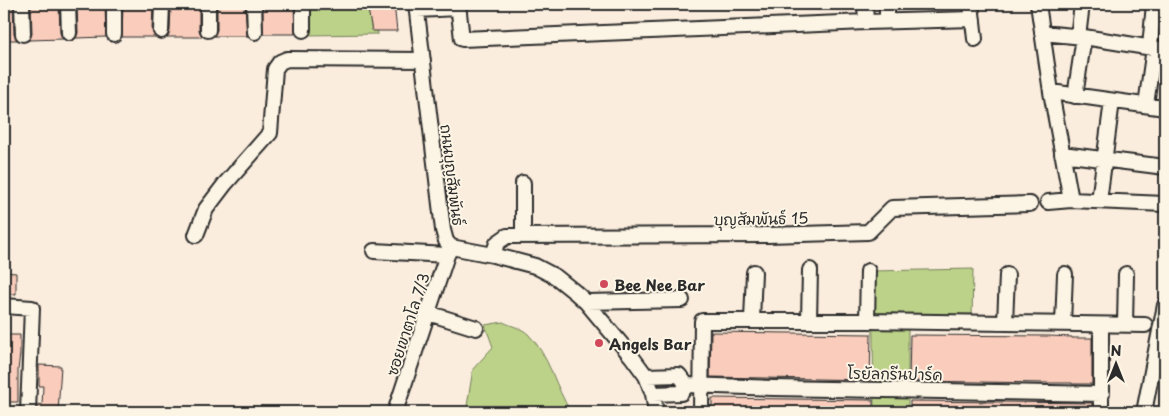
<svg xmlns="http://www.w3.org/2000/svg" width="1169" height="416" font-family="'Playpen Sans','Playpen Sans Thai',sans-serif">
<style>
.green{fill:#bcd289;stroke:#747e5a}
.building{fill:#f9ccbb;stroke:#2b2b2b}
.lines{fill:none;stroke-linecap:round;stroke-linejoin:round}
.minor-casing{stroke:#2b2b2b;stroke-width:18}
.minor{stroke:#fcf5e5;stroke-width:14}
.poi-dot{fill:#d1495b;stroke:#fcf5e5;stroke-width:2}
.labels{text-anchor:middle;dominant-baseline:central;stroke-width:4;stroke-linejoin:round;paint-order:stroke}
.street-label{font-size:15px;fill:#2b2b2b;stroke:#fcf5e5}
.poi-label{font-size:15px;font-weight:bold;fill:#2b2b2b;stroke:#fcf5e5;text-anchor:start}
</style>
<rect width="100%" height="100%" fill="#fbeddd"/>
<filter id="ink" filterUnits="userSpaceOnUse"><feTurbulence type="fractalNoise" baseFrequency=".02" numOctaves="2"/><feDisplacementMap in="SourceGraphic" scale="10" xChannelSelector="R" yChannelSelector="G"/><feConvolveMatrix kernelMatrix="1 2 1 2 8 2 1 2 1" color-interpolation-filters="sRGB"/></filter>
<g filter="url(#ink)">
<path class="green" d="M307 4H373L378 34 307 35Z
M973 269 972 320H908V412H874L872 271Z
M503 322C511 326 522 328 528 334 550 356 555 387 571 412H466L473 369 493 347 485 325Z"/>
<path class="building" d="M4 4H13L14 34 17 40H4Z
M31 4H59L60 33 63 39 29 40 32 34Z
M77 4H105L106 37 76 38 78 33Z
M123 4H153L152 31 155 37H122Z
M171 4H199V30L202 37H167L170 31Z
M217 4H245L247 36H214L217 30Z
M263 4H294L295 34H263Z
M367 4H394L397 31H372Z
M4 272 16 273V294H4Z
M711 332 871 334 870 380 710 377Z
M4 335H20V354L18 370V402H4Z
M910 335 1049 336 1072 337V338H1092V384H1072V383H1049L909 381Z
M39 365 61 366 58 412H38V404L42 405 43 386H39Z
M712 398 873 400V412H712Z
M910 401 1092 403V412H910Z"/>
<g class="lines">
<defs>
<path id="minor" d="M22 4 23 34
M68 4 69 33
M114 4V34
M254 4 255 32
M303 4V30
M416 4 443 230 446 241 451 247 493 255 535 266 556 277 576 293 586 302 632 357 646 376 653 394 656 412
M458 4 462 39 866 22 973 19
M865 4 866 22
M887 4V21
M971 4 975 39
M1038 4 1051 92 1071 200
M417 10 458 8
M208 30V4
M161 31 162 4
M1042 33 1084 37 1165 50
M1078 37 1082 4
M1150 47 1154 4
M1051 92 1165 108
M1075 96 1084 37
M1146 105 1154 48
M1062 154 1165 167
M1099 201 1112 101
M1048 202 1071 200 1165 204
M196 235 206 209 225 184 270 133 275 69 280 62 287 59 423 60
M523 236V183
M374 251 447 255
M493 255 497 243 507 236 768 235 868 232 892 208 1030 204
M586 302 682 300
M4 306 32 308 28 412
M428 313 476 328
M752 320 754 272
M809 321 810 270
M867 321 868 271
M1005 323 1007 275
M1063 324 1065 274
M1101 325V412
M1125 325 1126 274
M646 376 679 375 687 385
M687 385 774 388 1102 394
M653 394 681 393 687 385
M395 412 447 255 451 247
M701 412 702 321H867L1145 325
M1144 412 1165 305"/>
</defs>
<use href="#minor" class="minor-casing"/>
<use href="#minor" class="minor"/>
</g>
</g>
<g class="poi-dot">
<circle cx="604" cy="284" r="5"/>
<circle cx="599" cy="343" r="5"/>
</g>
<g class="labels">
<g class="street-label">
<text transform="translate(453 175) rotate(83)">ถนนบุญสัมพันธ์</text>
<text transform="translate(761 218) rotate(-1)">บุญสัมพันธ์ 15</text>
<text transform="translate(407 324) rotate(-72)">ซอยเขาตาโล 7/3</text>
<text transform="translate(895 373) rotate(1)">โรยัลกรีนปาร์ค</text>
</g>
<g class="poi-label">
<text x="614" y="284">Bee Nee Bar</text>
<text x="609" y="343">Angels Bar</text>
</g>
</g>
<rect width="1169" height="416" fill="none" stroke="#fcf5e5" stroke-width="20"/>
<rect x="10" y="10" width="1149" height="396" fill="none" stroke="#2b2b2b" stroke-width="2" filter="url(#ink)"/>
<g transform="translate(1116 364)" stroke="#fcf5e5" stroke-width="4" paint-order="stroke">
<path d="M0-4L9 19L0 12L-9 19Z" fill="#2b2b2b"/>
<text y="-8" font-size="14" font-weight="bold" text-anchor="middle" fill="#2b2b2b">N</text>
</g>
</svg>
